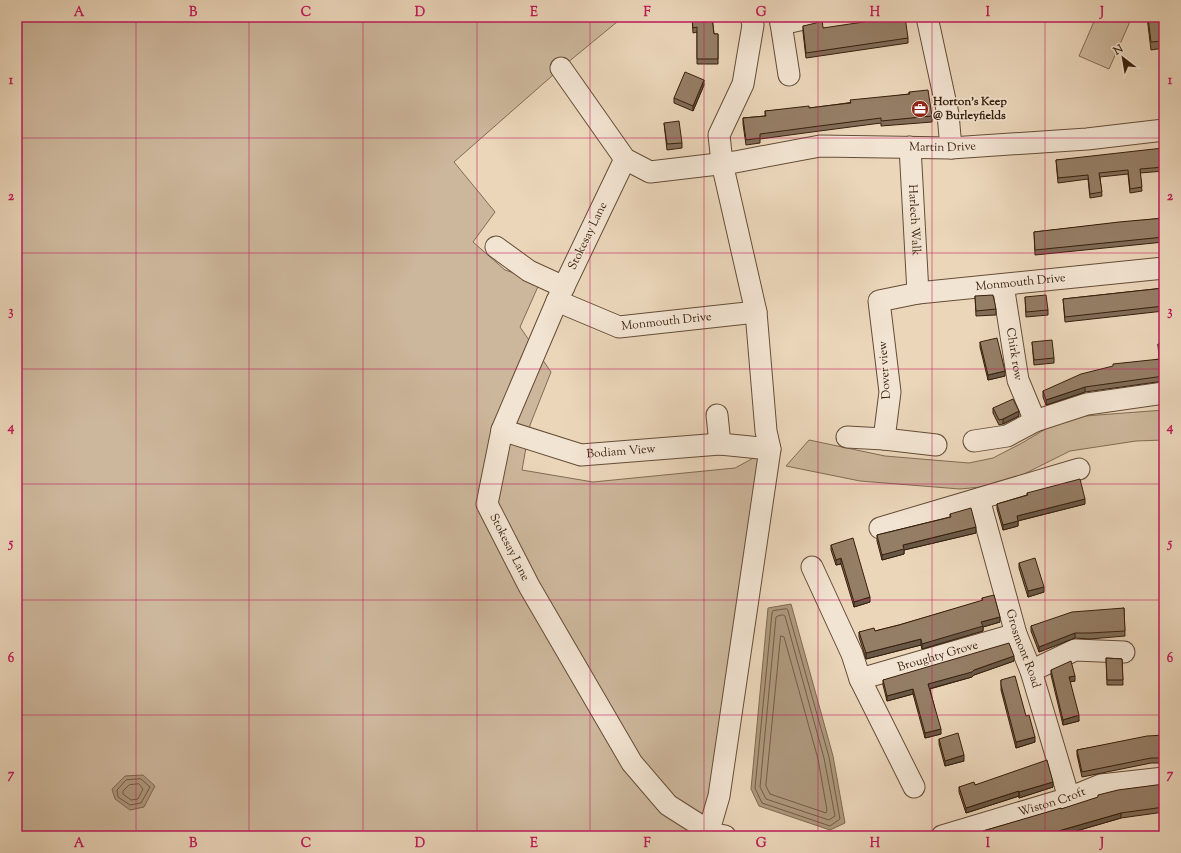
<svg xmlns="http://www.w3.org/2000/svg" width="1181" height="853" font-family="'Sorts Mill Goudy',serif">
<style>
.green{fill:#cdb79c;stroke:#826b54}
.water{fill:#ae987e;stroke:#7f6850}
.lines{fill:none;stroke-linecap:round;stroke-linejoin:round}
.shore{stroke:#735c44;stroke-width:1}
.minor-casing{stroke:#654d37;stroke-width:23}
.minor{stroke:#f2e4d2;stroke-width:21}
.wall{fill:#806c58;stroke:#381f0b}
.shaded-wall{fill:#685847;stroke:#381f0b}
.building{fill:#957e66;stroke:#381f0b}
.grid{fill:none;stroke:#c2185b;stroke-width:1;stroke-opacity:0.55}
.labels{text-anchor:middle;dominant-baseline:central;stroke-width:3;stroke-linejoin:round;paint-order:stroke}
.poi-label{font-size:12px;font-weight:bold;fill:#381f0b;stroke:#f2e4d2;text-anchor:start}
.street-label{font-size:12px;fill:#381f0b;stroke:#f2e4d2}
.neatline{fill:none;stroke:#c2185b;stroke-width:1.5}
.grid-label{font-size:13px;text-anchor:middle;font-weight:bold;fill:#c2185b}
</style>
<rect width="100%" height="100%" fill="#ebd6ba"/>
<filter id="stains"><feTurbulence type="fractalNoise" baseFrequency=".005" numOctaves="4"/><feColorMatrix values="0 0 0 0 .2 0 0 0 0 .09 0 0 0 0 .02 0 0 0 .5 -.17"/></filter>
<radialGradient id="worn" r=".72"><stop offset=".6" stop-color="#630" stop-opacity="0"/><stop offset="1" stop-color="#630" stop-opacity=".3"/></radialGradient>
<path class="green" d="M17 17H623L561 68 454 162 495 212 473 242 505 270 540 282 520 327 551 372 530 425 522 470 593 482 735 468 770 449 703 836H17Z
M1096 17H1132L1109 69 1079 56Z
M1164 410V440L1136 441 1070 451 1024 474 991 486 960 489 860 481 786 466 809 440 885 456 969 463 993 458 1022 443 1054 424 1085 416Z"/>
<path class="water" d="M791 604 833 756 845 823 830 830 759 806 751 789 768 608Z
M143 775 155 786 144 807 130 810 115 799 112 789 125 776Z"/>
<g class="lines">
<path class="shore" d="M787 609 788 611 829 757 840 819 830 826 762 803 755 788 772 613 773 611Z
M783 615 785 616 824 758 835 816 829 820 766 799 760 787 776 617 778 616Z
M781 636 784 637 818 759 827 810 826 813 770 794 766 786Z
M141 779 150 787 141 803 130 805 118 797 117 790 126 780Z
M139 784 143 789 138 799 131 800 123 794V791L129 785Z"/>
<defs>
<g id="minor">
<path d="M780 17 789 75"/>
<path d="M927 17 948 114 951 148"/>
<path d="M781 24 813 17"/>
<path id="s1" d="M561 68 625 159 650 172 735 162 820 146 951 148 1087 139 1164 130"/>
<path id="s2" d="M910 147 918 293"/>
<path id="s3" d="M625 159 557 301 502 430 487 504 529 586 632 763 668 805 701 826 715 834 725 836"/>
<path d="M496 247 529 271 564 287"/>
<path id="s4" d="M1003 285 1018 380 1035 421"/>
<path id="s5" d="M557 301 619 327 756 312"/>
<path d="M717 415 720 444"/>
<path id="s6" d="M502 430 581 455 720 444 770 449"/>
<path d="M847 437 884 439 936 445"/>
<path id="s7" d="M884 439 890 392 879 301 918 293 1164 268"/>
<path d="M974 441 1007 436 1035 421 1087 404 1164 393"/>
<path id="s8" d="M979 499 1016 634 1031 671 1069 798"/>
<path d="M880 528 1079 469"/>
<path d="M812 567 852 654 860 679 914 787"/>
<path d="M1031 671 1075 650 1124 652"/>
<path id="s9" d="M860 679 1016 634"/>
<path d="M703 836 712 820 719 796 770 449 766 431 756 312 722 163 719 135 743 84 753 25 751 17"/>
<path id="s10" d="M942 836 1069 798 1101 785 1164 778"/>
</g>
</defs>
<use href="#minor" class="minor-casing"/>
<use href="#minor" class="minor"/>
</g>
<path class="wall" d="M692 17H712L714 34H718V64H697V32L693 33Z
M1147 17H1164V48L1151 50Z
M803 26 823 28 908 38V43L806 58 803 32Z
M704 85 693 111 674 103V98Z
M909 92 932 116V122L881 126V123L812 132 760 139V143L746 145 743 124V118L765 116V111L809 108 833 105 909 94Z
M664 123 682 143V148L667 150Z
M1164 153V171L1140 173 1142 191 1130 193 1128 174 1100 177 1102 196 1090 198 1088 179 1058 183 1056 160Z
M1164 218V242L1035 255 1034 232Z
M1164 288V311L1065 322 1063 299Z
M975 296 996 309V315L976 316Z
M1025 297 1048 310V315L1026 317Z
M980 342 1005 376 988 380 980 347Z
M1032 342 1054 358V363L1034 365Z
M1164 343V381L1085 392 1046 405 1043 397V391L1159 359 1158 344Z
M993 408 1019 416 1003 424 999 425 993 413Z
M1027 493 1085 504 1018 521V526L1003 530 997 509V504L1027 495Z
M950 514 976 533 904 550V554L882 560 877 541V535L950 517Z
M831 545 870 602 854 607 841 564 836 565 831 550Z
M1019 563 1044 592 1028 597 1019 568Z
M982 598 1000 622 983 627V631L922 649 921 645 866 659 859 637V632L875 631 899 625 982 601Z
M1124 608 1125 636 1090 639 1075 638 1039 652 1031 631V626Z
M1106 658 1122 659 1123 685H1107Z
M1014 661 974 675 972 677 930 689 941 734 925 738 913 694 887 701 883 685V680Z
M1051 670 1075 681 1070 682 1079 721 1063 725 1051 675Z
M1001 680 1026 716 1035 742 1016 748 1001 690Z
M1164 735V763H1151L1082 777 1077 755V750Z
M939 739 964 761 945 766 939 744Z
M1164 784V812L1121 818 1059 836H983V831L1061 809Z
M975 785 1053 787 1019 798V796L966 813 959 792V787Z"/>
<path class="shaded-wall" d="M704 80V85L693 111V106Z
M1005 371V376L988 380V375Z
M1085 387V392L1046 405V400Z
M1019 411V416L1003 424V419Z
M1085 499V504L1017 521V516Z
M1018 521V526L1003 530V525Z
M976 527V533L904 550V554L882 560V555L903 545Z
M841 558V564L836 565V560Z
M1044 587V592L1028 597V591Z
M870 597V602L854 607V602Z
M1000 617V622L983 627V631L922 649V644L981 622Z
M1075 633V638L1039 652V647Z
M921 639V645L866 659V653Z
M1014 656V661L974 675 972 677 928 689V684L974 670Z
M1075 676V681L1069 682V677Z
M913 689V694L887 701V696Z
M1079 715V721L1063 725V720Z
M941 729V734L925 738V733Z
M1035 737V742L1016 748V742Z
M964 755V761L945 766V761Z
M1053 782V787L1019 798V792Z
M1019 791V796L966 813V808Z
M1121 813V818L1059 836H1041Z"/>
<path class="building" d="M692 17H712L714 34H718V59H697V27L693 28Z
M897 17H905L908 38 806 53 803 26 816 23 822 19 823 28Z
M1148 17H1164V41L1151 42Z
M685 72 704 80 693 106 674 98Z
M928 90 932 116 881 121V118L812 127 760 134V138L746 140 743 118 766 116 765 111 809 106V108L833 105 851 103 850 100 910 94 909 92Z
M679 121 682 143 667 144 664 123Z
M1163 148 1164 167 1140 169 1142 187 1130 189 1128 170 1099 173 1102 192 1090 194 1088 175 1058 178 1056 160Z
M1164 218V237L1035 250 1034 232 1119 222Z
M1164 288V306L1065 317 1063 299Z
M993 295 996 309 976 311 975 296Z
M1046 295 1048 310 1026 312 1025 297Z
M997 338 1005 371 988 375 980 342Z
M1052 340 1054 358 1034 360 1032 342Z
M1164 343V376L1085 387 1046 400 1043 391 1081 374 1113 366V364L1160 359 1158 344Z
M1013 399 1019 411 1003 419 999 420 993 408Z
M1080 479 1085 499 1017 516 1018 521 1003 525 997 504 1028 495 1027 493Z
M971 508 976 527 903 545 904 549 882 555 877 535 951 517 950 514Z
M853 538 870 597 854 602 841 558 836 560 831 545Z
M1035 558 1044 587 1028 591 1019 563Z
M994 595 1000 617 981 622 983 626 922 644 921 639 866 653 859 632 874 628 875 631 899 625 983 600 982 598Z
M1124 608 1125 631 1090 633H1075L1039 647 1031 626 1072 612Z
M1009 643 1014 656 974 670 972 672 928 684 941 729 925 733 913 689 887 696 883 680Z
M1106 658 1122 659 1123 680H1107Z
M1071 661 1075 676 1069 677 1079 715 1063 720 1051 670Z
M1015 676 1026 716 1029 715 1035 737 1016 742 1001 685V680Z
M958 733 964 755 945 761 939 739Z
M1164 735V758H1151L1082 772 1077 750 1147 736Z
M1047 760 1053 782 1019 792V791L966 808 959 787 974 782 975 785Z
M1164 784V807L1121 813 1041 836H984L983 831 1061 808V809L1098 797V795L1118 790Z"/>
<path class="grid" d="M136 17V836M249 17V836M363 17V836M477 17V836M590 17V836M704 17V836M818 17V836M932 17V836M1045 17V836M17 138H1164M17 253H1164M17 369H1164M17 484H1164M17 600H1164M17 715H1164"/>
<defs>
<symbol id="office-disc" viewBox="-11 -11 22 22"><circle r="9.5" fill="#8f2418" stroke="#f2e4d2"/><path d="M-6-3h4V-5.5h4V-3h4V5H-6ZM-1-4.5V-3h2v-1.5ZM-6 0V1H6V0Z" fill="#fff"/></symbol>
</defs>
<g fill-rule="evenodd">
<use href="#office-disc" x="910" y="99" width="20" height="20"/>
</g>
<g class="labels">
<g class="poi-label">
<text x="933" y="102">Horton's Keep<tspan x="933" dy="14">@ Burleyfields</tspan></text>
</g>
<g class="street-label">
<text stroke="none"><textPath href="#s1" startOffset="434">Martin Drive</textPath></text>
<text stroke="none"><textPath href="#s2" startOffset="73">Harlech Walk</textPath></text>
<text transform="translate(588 236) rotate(-64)">Stokesay Lane</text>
<text stroke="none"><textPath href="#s7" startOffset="282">Monmouth Drive</textPath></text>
<text stroke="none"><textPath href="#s5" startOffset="115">Monmouth Drive</textPath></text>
<text stroke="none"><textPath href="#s4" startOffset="70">Chirk row</textPath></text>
<text transform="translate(885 370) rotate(-94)">Dover view</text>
<text stroke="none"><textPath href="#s6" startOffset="123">Bodiam View</textPath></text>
<text stroke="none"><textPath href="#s3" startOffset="422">Stokesay Lane</textPath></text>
<text stroke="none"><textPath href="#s8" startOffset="156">Grosmont Road</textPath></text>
<text stroke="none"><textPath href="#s9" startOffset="81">Broughty Grove</textPath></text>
<text stroke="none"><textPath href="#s10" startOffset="115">Wiston Croft</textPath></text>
</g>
</g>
<rect width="1181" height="853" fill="none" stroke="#ebd6ba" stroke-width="44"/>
<g transform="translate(1123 58) rotate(329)" stroke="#f2e4d2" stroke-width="3" paint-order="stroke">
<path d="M0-3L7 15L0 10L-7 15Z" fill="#381f0b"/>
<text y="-6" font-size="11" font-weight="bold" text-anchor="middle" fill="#381f0b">N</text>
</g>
<rect x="22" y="22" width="1137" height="809" class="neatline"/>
<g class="grid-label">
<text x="79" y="16">A</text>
<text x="193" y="16">B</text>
<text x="306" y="16">C</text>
<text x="420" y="16">D</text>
<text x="534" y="16">E</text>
<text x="647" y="16">F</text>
<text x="761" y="16">G</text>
<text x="875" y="16">H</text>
<text x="988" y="16">I</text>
<text x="1102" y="16">J</text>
<text x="11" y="84">1</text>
<text x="1170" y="84">1</text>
<text x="11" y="200">2</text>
<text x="1170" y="200">2</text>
<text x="11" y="315">3</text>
<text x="1170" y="315">3</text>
<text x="11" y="431">4</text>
<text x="1170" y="431">4</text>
<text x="11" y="547">5</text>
<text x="1170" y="547">5</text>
<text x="11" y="662">6</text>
<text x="1170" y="662">6</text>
<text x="11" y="778">7</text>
<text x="1170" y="778">7</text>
<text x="79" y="847">A</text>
<text x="193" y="847">B</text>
<text x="306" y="847">C</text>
<text x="420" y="847">D</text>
<text x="534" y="847">E</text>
<text x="647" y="847">F</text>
<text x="761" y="847">G</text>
<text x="875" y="847">H</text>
<text x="988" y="847">I</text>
<text x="1102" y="847">J</text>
</g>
<rect width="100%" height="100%" filter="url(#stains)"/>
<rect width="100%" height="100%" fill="url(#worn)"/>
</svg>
